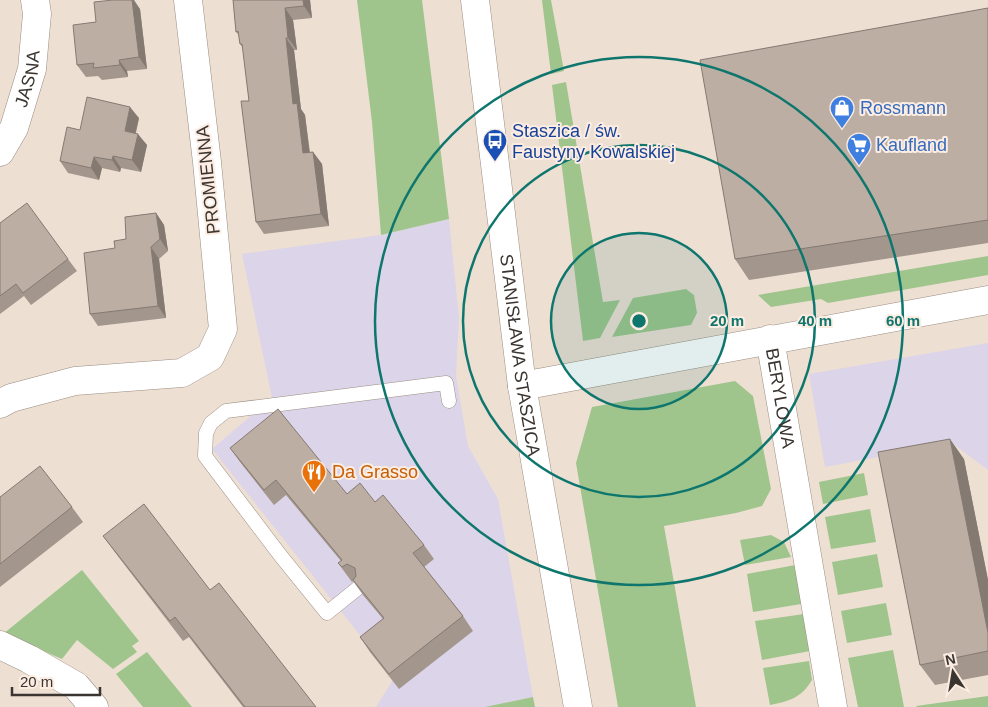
<svg xmlns="http://www.w3.org/2000/svg" width="988" height="707" font-family="Arial,sans-serif">
<style>
.commercial{fill:#dcd4e9}
.green{fill:#9fc58d}
.lines{fill:none;stroke-linecap:round;stroke-linejoin:round}
.service-casing{stroke:#9b8d82;stroke-width:15}
.minor-casing{stroke:#9b8d82;stroke-width:29}
.tertiary-casing{stroke:#9b8d82;stroke-width:29}
.service{stroke:#fff;stroke-width:14}
.minor{stroke:#fff;stroke-width:28}
.tertiary{stroke:#fff;stroke-width:28}
.wall{fill:#a3968c}
.shaded-wall{fill:#847a72}
.building{fill:#bdaea3;stroke:#847a72}
.ring{fill:none;stroke:#0f766e;stroke-width:2.5}
.labels{text-anchor:middle;dominant-baseline:central;stroke-width:4;stroke-linejoin:round;paint-order:stroke}
.street-label{font-size:18px;fill:#3b3531;stroke:#fcece1}
.shop-label{font-size:18px;fill:#366cbe;stroke:#fcece1;text-anchor:start}
.transit-label{font-size:18px;fill:#164399;stroke:#fcece1;text-anchor:start}
.food-label{font-size:18px;fill:#c56008;stroke:#fcece1;text-anchor:start}
.centre{fill:#0f766e;stroke:#fcece1;stroke-width:2.5}
.ring-label{font-size:15px;text-anchor:middle;font-weight:bold;fill:#0f766e;stroke:#fcece1;stroke-width:4;stroke-linejoin:round;paint-order:stroke}
</style>
<rect width="100%" height="100%" fill="#eedfd3"/>
<path class="commercial" d="M449 219 459 318 456 376 468 446 498 499 533 697 485 707H376L394 678 212 449 272 398 242 254 381 235Z
M988 343V470L952 443 825 467 809 374Z"/>
<path class="green" d="M357 0H422L449 219 381 235 372 122Z
M542 0H551L564 71 551 74Z
M566 82 603 302 620 300 600 338 583 341 552 85Z
M988 256V275L828 303 821 299 771 307 758 295Z
M686 289 694 295 697 313 691 325 612 337 633 298Z
M735 381 753 396 771 489 762 506 736 513 664 526 696 707H618L576 463 592 407Z
M864 473 868 495 823 504 819 482Z
M870 509 876 542 831 549 825 517Z
M771 535 784 542 791 557 745 565 740 540Z
M877 554 883 587 838 595 832 562Z
M795 565 801 604 753 612 747 574Z
M82 570 139 641 132 646 137 652 113 669 77 640 62 659 3 634Z
M886 603 892 635 847 643 841 611Z
M804 614 810 651 762 660 755 621Z
M893 650 904 707H858L848 658Z
M147 652 192 707H143L116 674Z
M809 661 812 680C801 698 790 701 770 705L763 668Z
M988 696V707H917L916 706Z
M533 697 535 707H485Z"/>
<g class="lines">
<defs>
<path id="service" d="M358 588 327 613 280 555 205 456 206 433 211 423 226 411 446 383 449 401"/>
<g id="minor">
<path id="s1" d="M0 152 14 128 32 69 37 14 35 0"/>
<path id="s2" d="M770 339 833 707"/>
<path d="M522 386 988 300"/>
<path d="M0 404 11 398 75 381 182 373 210 357 223 329 207 162 188 0"/>
<path d="M0 645 29 659 76 686 94 707"/>
</g>
<g id="tertiary">
<path id="s3" d="M475 0 522 386 578 707"/>
</g>
</defs>
<use href="#service" class="service-casing"/>
<use href="#minor" class="minor-casing"/>
<use href="#tertiary" class="tertiary-casing"/>
<use href="#service" class="service"/>
<use href="#minor" class="minor"/>
<use href="#tertiary" class="tertiary"/>
</g>
<path class="wall" d="M233 0H310L312 18 293 20 297 50H294L301 109 305 115 310 152H313L322 164 329 226 264 234 256 222 249 101 243 48 240 44 239 35 236 32Z
M988 8V243L749 280 735 259Z
M140 9 147 69 127 71 128 77 102 80 98 76 86 77 77 65 96 22Z
M139 118 136 133 147 145 141 172 121 168 120 172 102 168 99 180 68 173 60 161 80 130Z
M156 213 164 225 168 251 159 259 166 318 98 326 90 314 115 248Z
M0 223 68 259 77 271 31 305 24 296 0 314Z
M230 448 347 494 375 502 424 545 434 559 424 567 463 616 473 631 399 689 370 652 360 637 383 619 363 595 353 581 352 582 349 578 338 563 341 561 286 495 274 505 240 462Z
M964 459 988 580V675L935 685 920 665Z
M0 497 72 507 83 522 0 587Z
M103 536 210 590 316 707H243L189 637 183 641 117 555Z"/>
<path class="shaded-wall" d="M132 0H134L140 9 147 69 139 57Z
M303 0H310L312 18 304 6Z
M285 8 293 20 297 50 288 38Z
M286 38 294 50 301 109 305 115 311 165 303 153 293 104Z
M119 60 127 71 128 77 120 65Z
M130 107 139 118 133 143 125 131Z
M138 134 147 145 141 172 132 160Z
M313 152 322 164 329 226 321 214Z
M113 156 121 168 120 172 112 160Z
M94 157 102 168 99 180 91 168Z
M156 213 164 225 168 251 160 239Z
M151 247 159 259 166 318 158 306Z
M950 439 964 459 988 580V633Z"/>
<path class="building" d="M113 0H132L139 57 119 60 120 65 93 68 94 63 77 65 73 25 96 22 94 2Z
M233 0H303L304 6 285 8 288 38H286L293 104 297 103 303 153 313 152 321 214 256 222 241 101H249L242 44H240L238 31 236 32Z
M988 8V220L735 259 700 60Z
M87 97 130 107 125 131 138 134 132 160 113 156 112 160 94 157 91 168 60 161 67 127 80 130Z
M27 203 68 259 23 293 16 284 0 296V223Z
M156 213 160 239 151 247 158 306 90 314 84 253 115 248 114 241 126 239 125 217Z
M278 409 347 494 360 483 375 502 383 495 424 545 413 553 463 616 389 674 360 637 384 618 353 580 356 576 355 568 347 564 342 567 338 563 342 560 276 480 264 490 230 448Z
M950 439 988 633V651L920 665 878 452Z
M40 466 72 507 0 564V497Z
M144 504 210 590 219 583 316 707H245L175 617 170 621 103 536Z"/>
<circle cx="639" cy="321" r="88" fill="#0f766e" fill-opacity=".12"/>
<g class="ring">
<circle cx="639" cy="321" r="88"/>
<circle cx="639" cy="321" r="176"/>
<circle cx="639" cy="321" r="264"/>
</g>
<defs>
<symbol id="shop-pin" viewBox="-11 -11 22 30"><path d="M0 17L-7.5 6A9.5 9.5 0 1 1 7.5 6Z" fill="#3f7fe0" stroke="#fcece1"/><path d="M-5-2.5h2.3a2.7 3.5 0 0 1 5.4 0H5L5.5 6h-11ZM-1.5-2.5h3a1.5 2.3 0 0 0-3 0Z" fill="#fff"/></symbol>
<symbol id="bus-pin" viewBox="-11 -11 22 30"><path d="M0 17L-7.5 6A9.5 9.5 0 1 1 7.5 6Z" fill="#1a4fb4" stroke="#fcece1"/><path d="M-5-6H5V4H4V6H2V4H-2V6H-4V4H-5ZM-3.5-4V0h7V-4ZM-3.5 1.2v1.5H-2V1.2ZM2 1.2v1.5H3.5V1.2Z" fill="#fff"/></symbol>
<symbol id="supermarket-pin" viewBox="-11 -11 22 30"><path d="M0 17L-7.5 6A9.5 9.5 0 1 1 7.5 6Z" fill="#3f7fe0" stroke="#fcece1"/><path d="M-6-5.5h2.5l.6 2H6L4.5 2H-2.5L-4.4-4H-6ZM-1.5 3.2a1.3 1.3 0 1 0 .1 0ZM3 3.2a1.3 1.3 0 1 0 .1 0Z" fill="#fff"/></symbol>
<symbol id="restaurant-pin" viewBox="-11 -11 22 30"><path d="M0 17L-7.5 6A9.5 9.5 0 1 1 7.5 6Z" fill="#e8710a" stroke="#fcece1"/><path d="M-5-6h1v4h1v-4h1v4h1v-4h1v5L-1.5 .5V6h-2V.5L-5-1ZM5-6V6H3V1.5H1.5Q1.5-4 5-6Z" fill="#fff"/></symbol>
</defs>
<g fill-rule="evenodd">
<use href="#shop-pin" x="828" y="94" width="28" height="38"/>
<use href="#bus-pin" x="481" y="127" width="28" height="38"/>
<use href="#supermarket-pin" x="845" y="131" width="28" height="38"/>
<use href="#restaurant-pin" x="300" y="458" width="28" height="38"/>
</g>
<g class="labels">
<g class="street-label">
<text stroke="none"><textPath href="#s1" startOffset="79">JASNA</textPath></text>
<text transform="translate(208 180) rotate(-96)">PROMIENNA</text>
<text stroke="none"><textPath href="#s3" startOffset="358">STANISŁAWA STASZICA</textPath></text>
<text stroke="none"><textPath href="#s2" startOffset="60">BERYLOWA</textPath></text>
</g>
<g class="shop-label">
<text x="860" y="108">Rossmann</text>
<text x="876" y="145">Kaufland</text>
</g>
<g class="transit-label">
<text x="512" y="131">Staszica / św.<tspan x="512" dy="21">Faustyny Kowalskiej</tspan></text>
</g>
<g class="food-label">
<text x="332" y="472">Da Grasso</text>
</g>
</g>
<circle cx="639" cy="321" r="8" class="centre"/>
<g class="ring-label">
<text x="727" y="326">20 m</text>
<text x="815" y="326">40 m</text>
<text x="903" y="326">60 m</text>
</g>
<g transform="translate(953 672) rotate(348)" stroke="#fcece1" stroke-width="4" paint-order="stroke">
<path d="M0-4L9 19L0 12L-9 19Z" fill="#3b3531"/>
<text y="-8" font-size="14" font-weight="bold" text-anchor="middle" fill="#3b3531">N</text>
</g>
<path d="M12 687v8h88v-8" fill="none" stroke="#3b3531" stroke-width="2.5"/>
<text x="20" y="687" font-size="15" fill="#3b3531" stroke="#fcece1" stroke-width="4" paint-order="stroke">20 m</text>
</svg>
